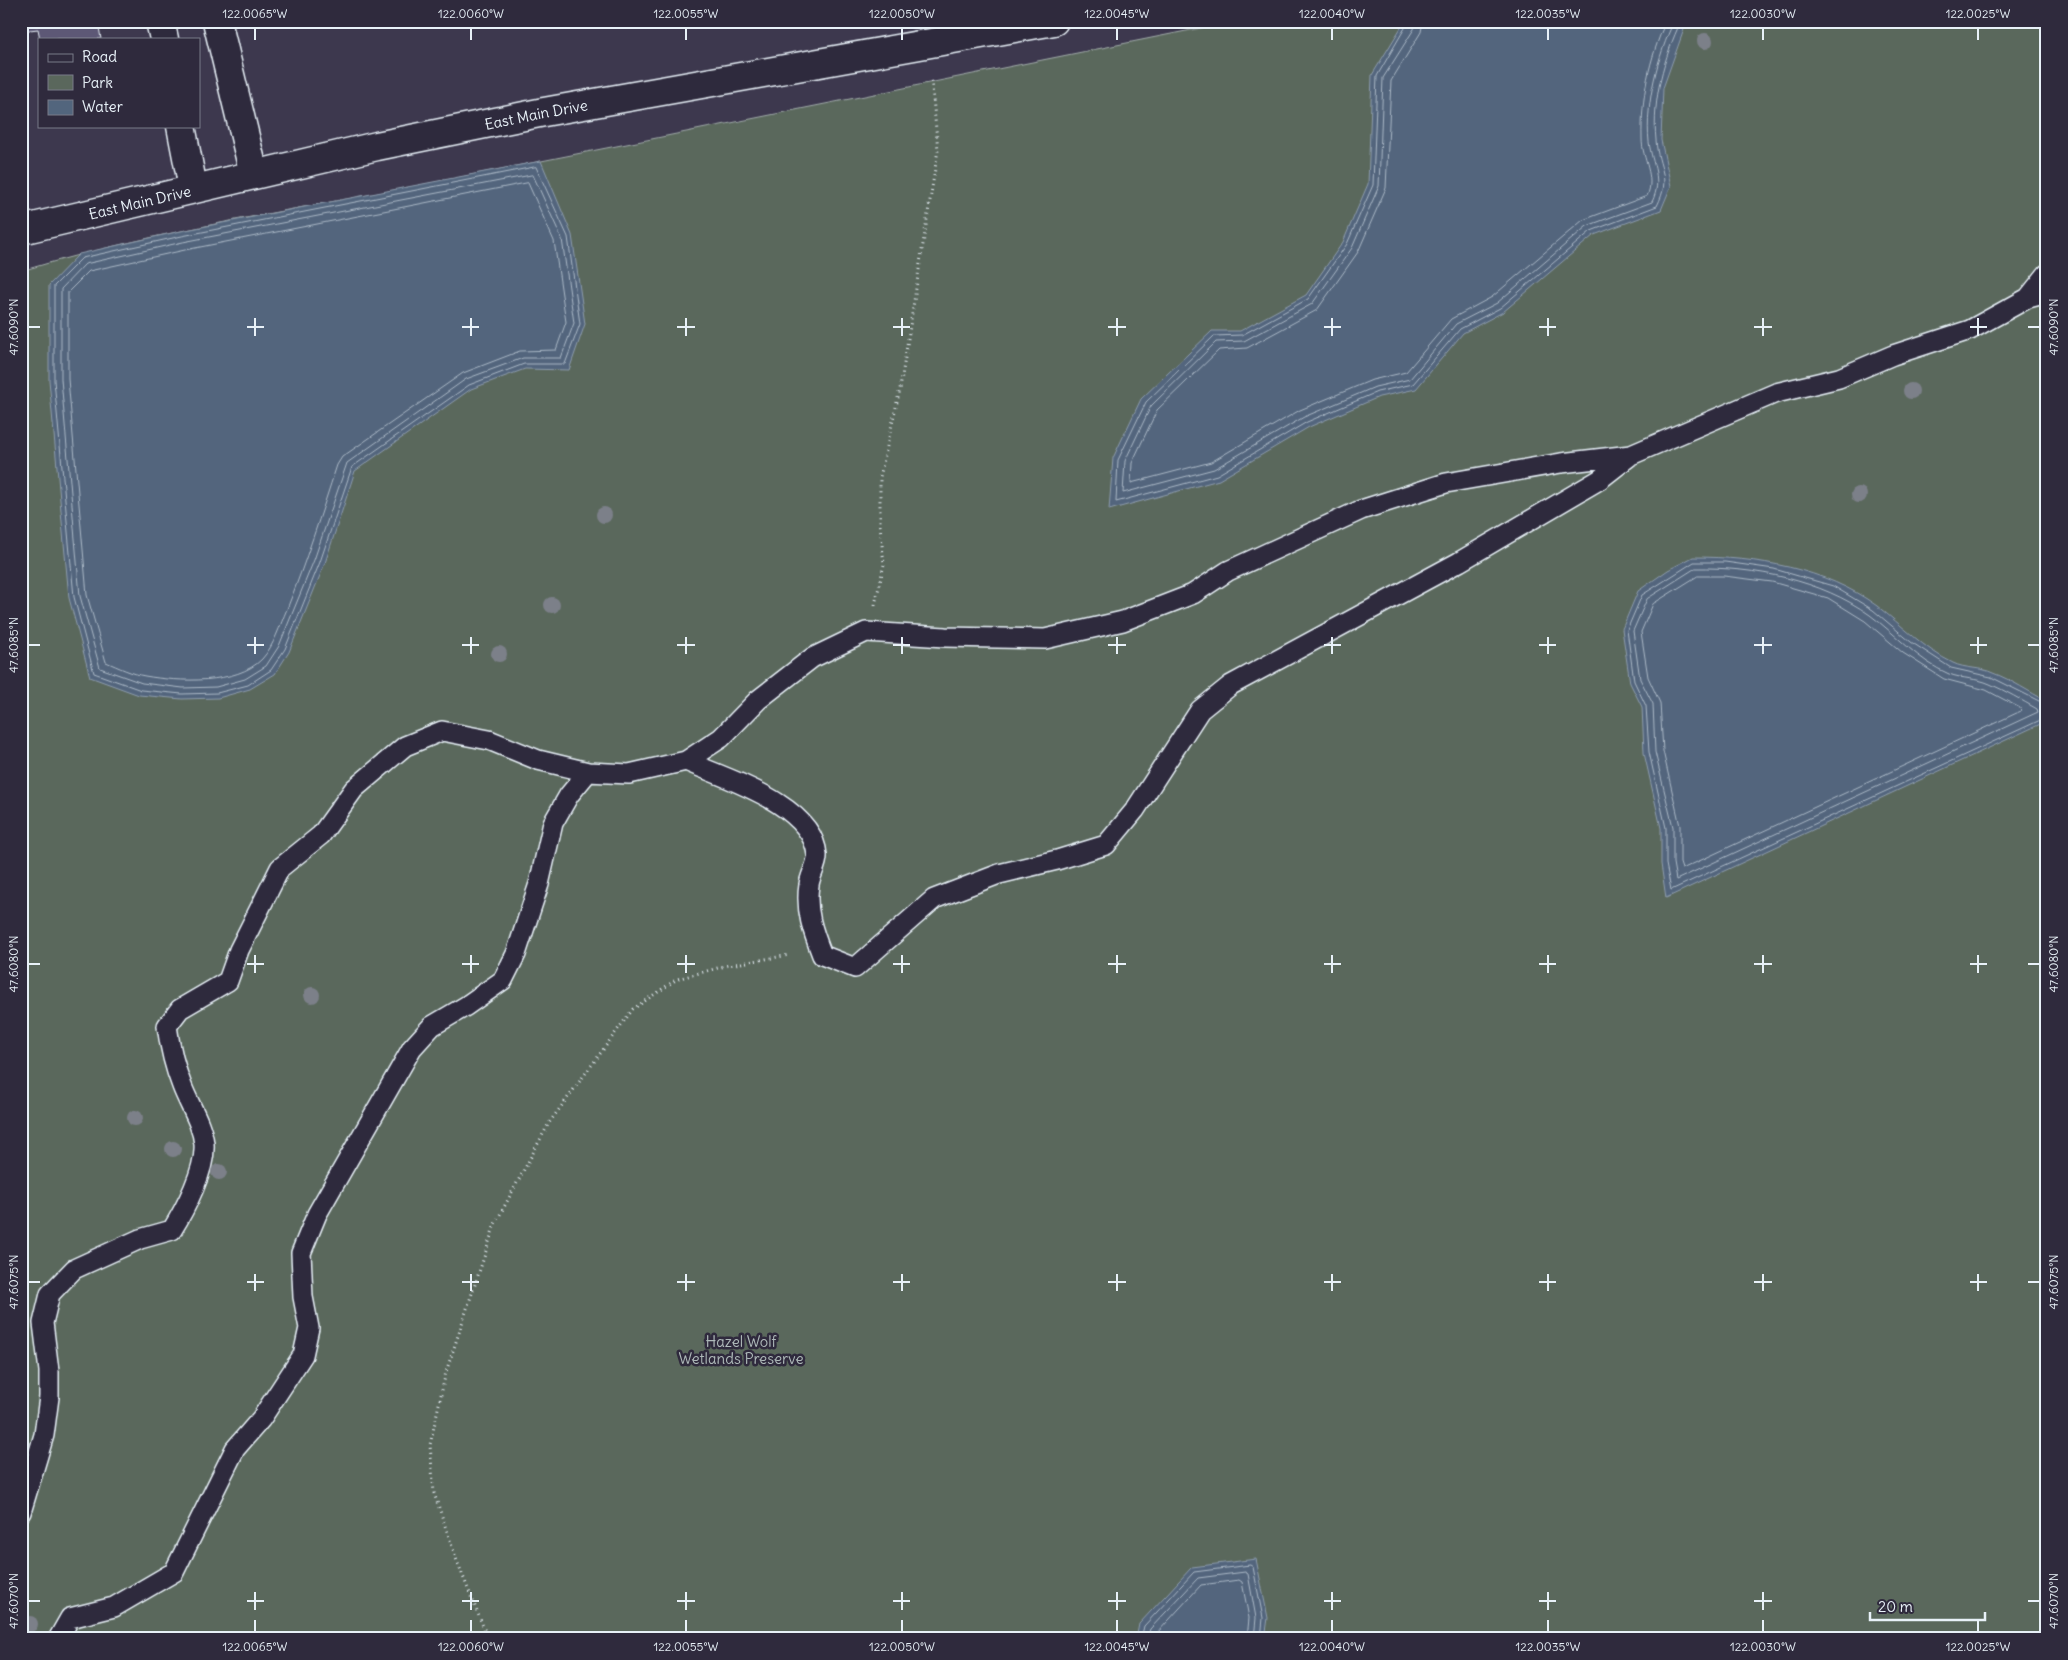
<svg xmlns="http://www.w3.org/2000/svg" width="2068" height="1660" font-family="Delius,sans-serif">
<style>
.green{fill:#5a675c;stroke:#a1acaa}
.water{fill:#52657d;stroke:#8e9dae}
.lines{fill:none;stroke-linecap:round;stroke-linejoin:round}
.shore{stroke:#acb9c7;stroke-width:1}
.building{fill:#5d5876;stroke:#e8f1f8}
.service-casing{stroke:#e8f1f8;stroke-width:22}
.minor-casing{stroke:#e8f1f8;stroke-width:31}
.path{stroke:#e8f1f8;stroke-width:3;stroke-dasharray:1 4;stroke-linecap:butt}
.service{stroke:#2f2a3d;stroke-width:19}
.minor{stroke:#2f2a3d;stroke-width:28}
.tree{fill:#7c8089}
.ticks{fill:none;stroke:#e8f1f8;stroke-width:2}
.labels{text-anchor:middle;dominant-baseline:central;stroke-width:5;stroke-linejoin:round;paint-order:stroke}
.street-label{font-size:15px;fill:#e8f1f8;stroke:#2f2a3d}
.park-label{font-size:15px;fill:#afbaba;stroke:#2f2a3d}
.neatline{fill:none;stroke:#e8f1f8;stroke-width:2}
.ticks-label{font-size:12px;text-anchor:middle;fill:#e8f1f8}
</style>
<rect width="100%" height="100%" fill="#3d384e"/>
<filter id="ink" filterUnits="userSpaceOnUse"><feTurbulence type="fractalNoise" baseFrequency=".02" numOctaves="2"/><feDisplacementMap in="SourceGraphic" scale="10" xChannelSelector="R" yChannelSelector="G"/><feConvolveMatrix kernelMatrix="1 2 1 2 8 2 1 2 1" color-interpolation-filters="sRGB"/></filter>
<g filter="url(#ink)">
<path class="green" d="M1223 21H2047V1639H21V271C165 228 314 207 461 177 709 128 957 77 1206 27Z"/>
<path class="water" d="M1405 21H1687L1663 88 1661 140 1671 186 1661 210 1594 235 1503 312 1463 333 1416 389 1379 397 1309 427 1219 480 1109 510 1113 458 1141 399 1212 331H1240L1306 295 1343 242 1368 184 1372 75Z
M541 161 572 235 585 324 569 370 525 369 471 389 355 471 325 563 289 652 275 674 250 689 218 698 182 699 139 695 90 677 69 598 49 380V285L79 254 181 231Z
M1693 557C1757 557 1825 568 1877 606 1902 625 1924 649 1953 663 1965 669 1981 667 1993 673 2012 680 2029 692 2047 701V721L1666 898 1661 864V828L1644 753 1642 707 1630 683 1622 629 1638 591 1668 570Z
M1256 1559 1268 1618 1265 1639H1136L1139 1624 1192 1567Z"/>
<g class="lines">
<path class="shore" d="M1409 21 1377 76 1373 185 1347 244 1308 299 1242 335 1214 336 1146 402 1118 460 1116 502 1217 475 1307 422 1377 392 1413 384 1460 329 1500 308 1591 231 1657 206C1672 176 1658 170 1656 140 1652 100 1664 57 1681 21
M1416 21 1414 29 1383 78 1379 186 1352 248 1312 304 1244 341 1216 342 1151 406 1125 461 1123 493 1214 469 1304 417 1375 387 1410 379 1456 324 1497 303 1587 226 1652 202C1663 179 1652 165 1649 142 1645 104 1658 55 1674 21
M1423 21 1421 32 1391 81 1386 188 1358 252 1317 310 1247 348 1219 350 1157 410 1132 463 1131 483 1211 462 1300 410 1372 380 1406 372 1451 319 1492 297 1583 220 1647 196C1656 177 1642 159 1642 139 1641 98 1649 59 1666 21
M536 167 568 237 580 324 565 364H524L469 385 352 467 320 562 285 649 271 670 248 685 217 693 182 694 141 690 94 673 74 597 54 380V286L82 258 182 236Z
M533 175 562 239 574 323 561 358H523L466 379 347 463 314 560 279 646 266 666 245 679 216 687 183 688 142 683 100 668 80 596 61 379V289L85 264 183 242Z
M528 183 554 241 566 322 556 350 520 351 463 373 342 457 337 465C321 514 306 561 287 609 280 625 274 646 262 659 237 685 178 682 145 676 132 674 118 667 106 662L87 595 68 379V292L89 271 185 250Z
M1696 568C1755 567 1821 580 1870 615 1896 634 1918 661 1949 674 1962 679 1977 678 1990 684 2006 691 2021 700 2037 709L2038 712 1676 880 1673 863V827L1655 752 1653 704 1640 679 1633 631 1647 599Z
M1698 576H1724L1772 582 1828 598 1865 621 1903 653 1944 679 1986 690 2020 708 2021 711 1682 869 1680 863V826L1663 751 1660 703 1648 677 1641 632 1653 604Z
M2047 705 1991 677 1951 668 1911 642 1873 610 1833 586 1774 569 1725 562H1694L1642 595 1627 630 1634 681 1646 706 1649 752 1666 828V864L1671 890 2047 717
M1141 1639 1144 1626 1194 1572 1250 1565 1253 1567 1263 1618 1261 1639
M1147 1639 1150 1629 1198 1578 1245 1572 1248 1574 1256 1618 1254 1639
M1155 1639 1157 1633 1201 1585 1239 1580 1242 1582 1249 1618 1247 1639"/>
</g>
<path class="building" d="M21 21H98L101 39H40L38 29 21 31Z"/>
<g class="lines">
<defs>
<path id="service" d="M2047 274 2028 298 2047 293
M1631 455 1599 480 1459 562 1231 685 1200 710 1135 810 1106 845 1057 860 999 874 934 899 855 968 822 955C813 932 805 910 809 885 810 875 818 864 817 855 813 804 726 779 686 761L721 738 758 700 812 658 866 632 945 637 1045 639 1123 621 1193 594 1228 571 1361 510 1446 483 1561 463 1631 455 1776 393 1839 378 1893 355 1970 330 2028 298
M21 1512 44 1435 49 1397V1371L43 1323 50 1294 74 1269 140 1239 172 1230C185 1209 206 1169 204 1144 202 1123 189 1105 182 1086 174 1066 170 1048 167 1026L180 1009 228 981 239 950 280 868 321 835 354 789 405 746 442 731 489 740 538 760 588 772 629 774 686 761
M58 1639 70 1618 114 1607 174 1572 235 1449 261 1419 303 1355 309 1328 303 1297 301 1253 317 1214 412 1048 432 1026 466 1006 503 980 516 954 539 884 553 823 569 795 588 772"/>
<g id="minor">
<path d="M160 21 164 39"/>
<path d="M217 21 254 174"/>
<path d="M181 126 193 188"/>
<path id="s1" d="M21 230 377 146 544 112 1054 21"/>
</g>
</defs>
<use href="#service" class="service-casing"/>
<use href="#minor" class="minor-casing"/>
<path class="path" d="M875 605 884 564 880 525V477L900 389 938 150 931 77
M488 1639 457 1561 434 1493 430 1445 446 1372 495 1224 549 1123 633 1009 677 979 729 965 790 955"/>
<use href="#service" class="service"/>
<use href="#minor" class="minor"/>
</g>
<g class="tree">
<circle cx="1705" cy="41" r="8"/>
<circle cx="1911" cy="391" r="8"/>
<circle cx="1859" cy="495" r="8"/>
<circle cx="604" cy="515" r="8"/>
<circle cx="552" cy="605" r="8"/>
<circle cx="499" cy="654" r="8"/>
<circle cx="312" cy="995" r="8"/>
<circle cx="135" cy="1118" r="8"/>
<circle cx="173" cy="1149" r="8"/>
<circle cx="219" cy="1172" r="8"/>
<circle cx="30" cy="1624" r="8"/>
</g>
</g>
<path class="ticks" d="M255 28V40M471 28V40M686 28V40M902 28V40M1117 28V40M1332 28V40M1548 28V40M1763 28V40M1978 28V40M255 318V336M471 318V336M686 318V336M902 318V336M1117 318V336M1332 318V336M1548 318V336M1763 318V336M1978 318V336M28 327H40M247 327H264M462 327H479M677 327H695M893 327H910M1108 327H1126M1324 327H1341M1539 327H1556M1754 327H1772M1970 327H1987M2028 327H2040M255 637V654M471 637V654M686 637V654M902 637V654M1117 637V654M1332 637V654M1548 637V654M1763 637V654M1978 637V654M28 645H40M247 645H264M462 645H479M677 645H695M893 645H910M1108 645H1126M1324 645H1341M1539 645H1556M1754 645H1772M1970 645H1987M2028 645H2040M255 955V973M471 955V973M686 955V973M902 955V973M1117 955V973M1332 955V973M1548 955V973M1763 955V973M1978 955V973M28 964H40M247 964H264M462 964H479M677 964H695M893 964H910M1108 964H1126M1324 964H1341M1539 964H1556M1754 964H1772M1970 964H1987M2028 964H2040M255 1274V1291M471 1274V1291M686 1274V1291M902 1274V1291M1117 1274V1291M1332 1274V1291M1548 1274V1291M1763 1274V1291M1978 1274V1291M28 1282H40M247 1282H264M462 1282H479M677 1282H695M893 1282H910M1108 1282H1126M1324 1282H1341M1539 1282H1556M1754 1282H1772M1970 1282H1987M2028 1282H2040M255 1592V1610M471 1592V1610M686 1592V1610M902 1592V1610M1117 1592V1610M1332 1592V1610M1548 1592V1610M1763 1592V1610M28 1601H40M247 1601H264M462 1601H479M677 1601H695M893 1601H910M1108 1601H1126M1324 1601H1341M1539 1601H1556M1754 1601H1772M2028 1601H2040M255 1620V1632M471 1620V1632M686 1620V1632M902 1620V1632M1117 1620V1632M1332 1620V1632M1548 1620V1632M1763 1620V1632M1978 1620V1632"/>
<g class="labels">
<g class="street-label">
<text stroke="none"><textPath href="#s1" startOffset="528">East Main Drive</textPath></text>
<text stroke="none"><textPath href="#s1" startOffset="122">East Main Drive</textPath></text>
</g>
<g class="park-label">
<text x="741" y="1341">Hazel Wolf<tspan x="741" dy="17">Wetlands Preserve</tspan></text>
</g>
</g>
<rect width="2068" height="1660" fill="none" stroke="#2f2a3d" stroke-width="55"/>
<rect x="38" y="38" width="162" height="90" fill="#2f2a3d" stroke="#797a88"/>
<rect x="48" y="54" width="25" height="8" fill="#2f2a3d" stroke="#797a88"/>
<text x="82" y="62" font-size="15" fill="#e8f1f8">Road</text>
<rect x="48" y="75" width="25" height="15" fill="#5a675c" stroke="#797a88"/>
<text x="82" y="88" font-size="15" fill="#e8f1f8">Park</text>
<rect x="48" y="100" width="25" height="15" fill="#52657d" stroke="#797a88"/>
<text x="82" y="112" font-size="15" fill="#e8f1f8">Water</text>
<path d="M1870 1612v8h115v-8" fill="none" stroke="#e8f1f8" stroke-width="2.5"/>
<text x="1878" y="1612" font-size="15" fill="#e8f1f8" stroke="#2f2a3d" stroke-width="4" paint-order="stroke">20 m</text>
<rect x="28" y="28" width="2012" height="1604" class="neatline"/>
<g class="ticks-label">
<text x="255" y="18">122.0065°W</text>
<text x="471" y="18">122.0060°W</text>
<text x="686" y="18">122.0055°W</text>
<text x="902" y="18">122.0050°W</text>
<text x="1117" y="18">122.0045°W</text>
<text x="1332" y="18">122.0040°W</text>
<text x="1548" y="18">122.0035°W</text>
<text x="1763" y="18">122.0030°W</text>
<text x="1978" y="18">122.0025°W</text>
<text transform="translate(14 327) rotate(-90)" y="4">47.6090°N</text>
<text transform="translate(2054 327) rotate(-90)" y="4">47.6090°N</text>
<text transform="translate(14 645) rotate(-90)" y="4">47.6085°N</text>
<text transform="translate(2054 645) rotate(-90)" y="4">47.6085°N</text>
<text transform="translate(14 964) rotate(-90)" y="4">47.6080°N</text>
<text transform="translate(2054 964) rotate(-90)" y="4">47.6080°N</text>
<text transform="translate(14 1282) rotate(-90)" y="4">47.6075°N</text>
<text transform="translate(2054 1282) rotate(-90)" y="4">47.6075°N</text>
<text transform="translate(14 1601) rotate(-90)" y="4">47.6070°N</text>
<text transform="translate(2054 1601) rotate(-90)" y="4">47.6070°N</text>
<text x="255" y="1651">122.0065°W</text>
<text x="471" y="1651">122.0060°W</text>
<text x="686" y="1651">122.0055°W</text>
<text x="902" y="1651">122.0050°W</text>
<text x="1117" y="1651">122.0045°W</text>
<text x="1332" y="1651">122.0040°W</text>
<text x="1548" y="1651">122.0035°W</text>
<text x="1763" y="1651">122.0030°W</text>
<text x="1978" y="1651">122.0025°W</text>
</g>
</svg>
